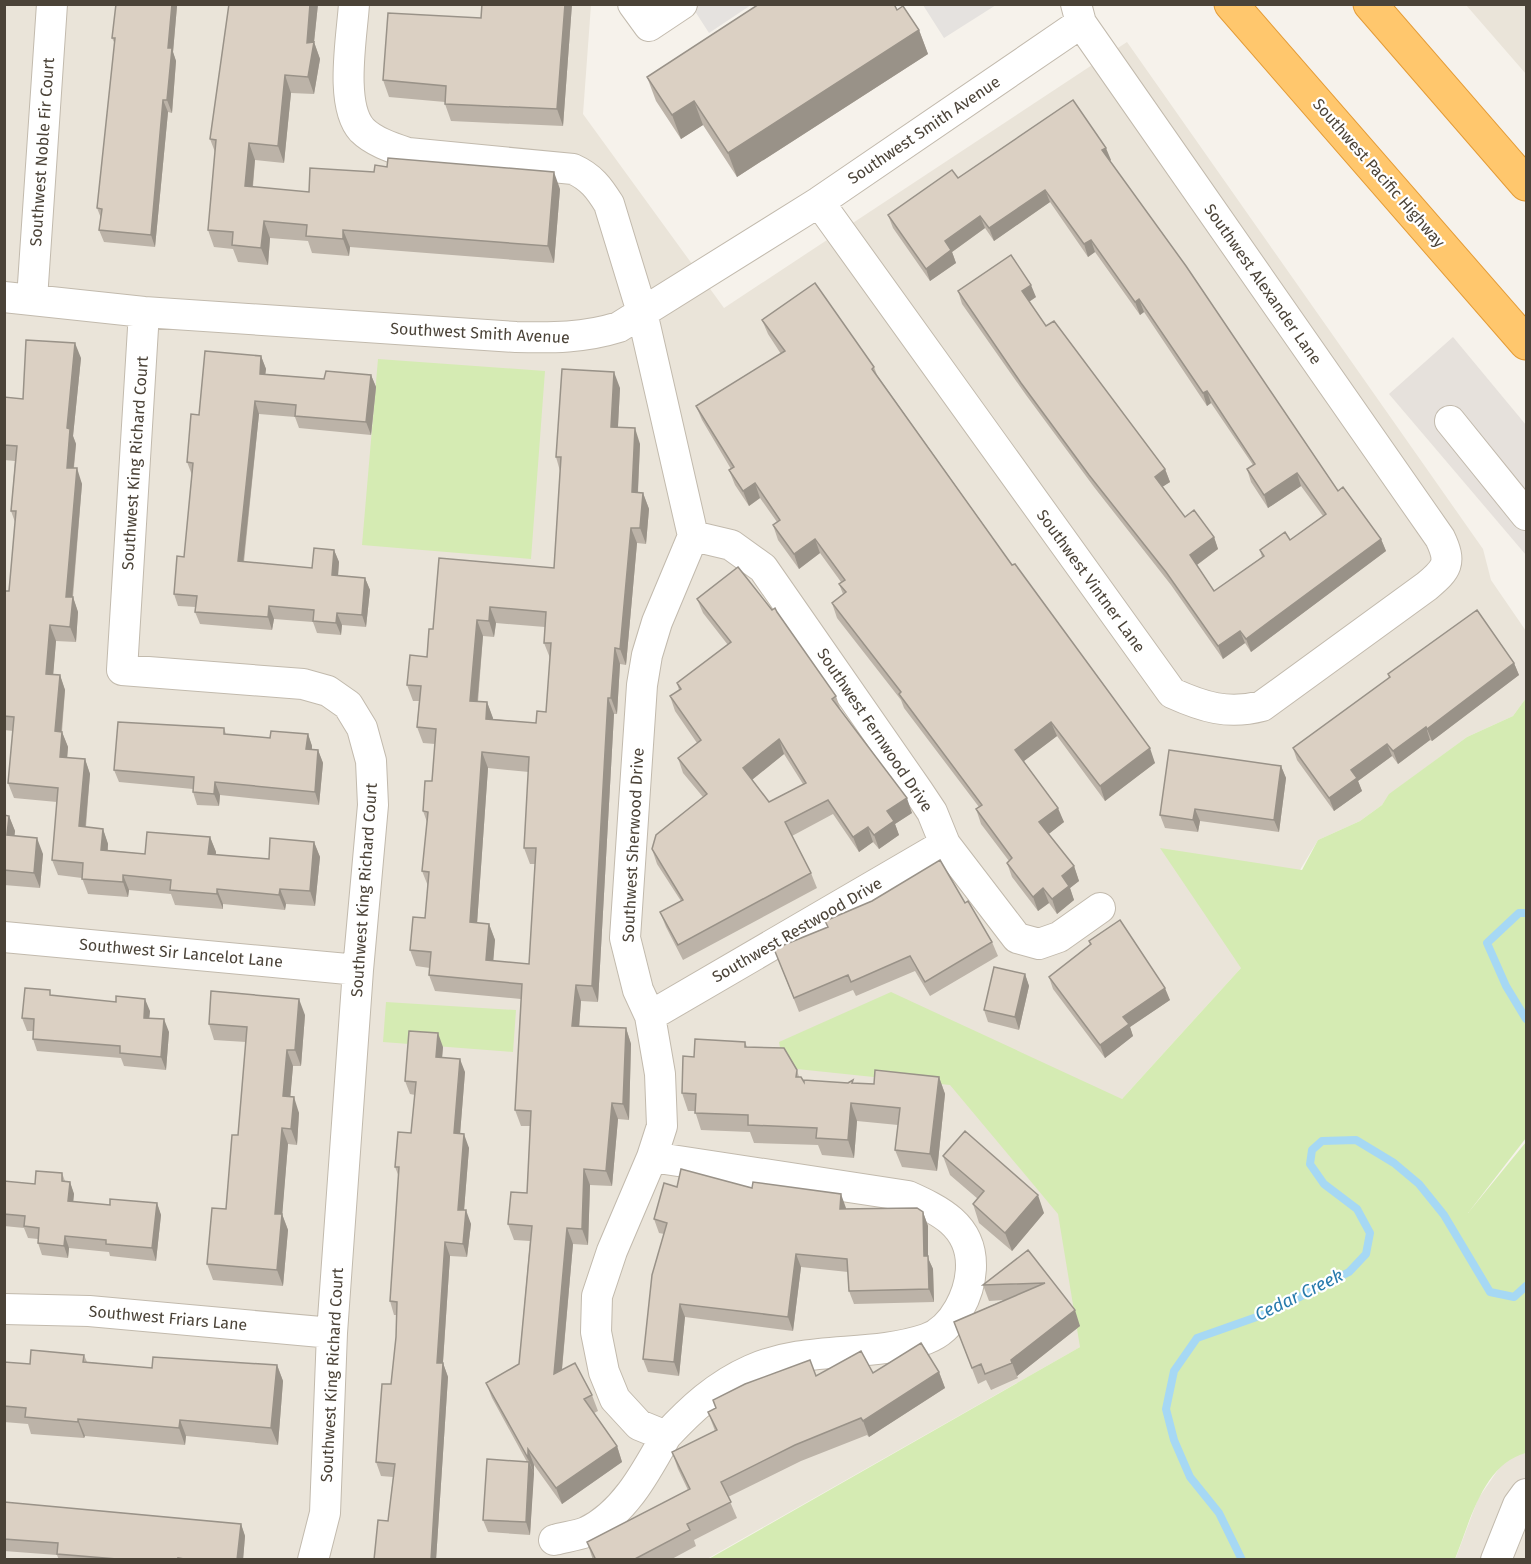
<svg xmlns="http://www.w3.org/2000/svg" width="1531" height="1564" font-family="'Fira Sans',sans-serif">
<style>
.residential{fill:#eae4d9}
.industrial{fill:#e6e1dc}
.green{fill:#d5ebb3}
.parking{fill:#e5e2df}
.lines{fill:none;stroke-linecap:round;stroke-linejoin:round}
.stream{stroke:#a6d8f4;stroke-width:8}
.minor-casing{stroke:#c2baad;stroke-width:32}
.highway-casing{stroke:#e49c37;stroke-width:35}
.minor{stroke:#fff;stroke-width:30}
.highway{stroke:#ffc76d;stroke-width:33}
.wall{fill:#bcb3a8;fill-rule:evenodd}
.shaded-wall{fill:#999288}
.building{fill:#dbd0c3;stroke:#999288;stroke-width:1.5;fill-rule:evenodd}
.labels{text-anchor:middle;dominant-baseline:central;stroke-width:4.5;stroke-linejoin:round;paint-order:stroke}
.street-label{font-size:16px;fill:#4b4338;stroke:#fff}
.water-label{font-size:18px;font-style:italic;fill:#287bac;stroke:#fff}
</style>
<rect width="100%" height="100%" fill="#f6f2eb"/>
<path class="residential" d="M5 5H591L583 114 724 308 1127 42 1483 549 1491 580 1526 631V698L1513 716 1467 737 1390 794 1382 805 1360 821 1318 840 1241 968 1122 1099 1080 1347 707 1559 5 1560Z
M1466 5H1526V74Z
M1526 1453V1559L1455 1560 1478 1499 1502 1464 1512 1456Z"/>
<path class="industrial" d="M1453 337 1526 425V555L1389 394Z"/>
<path class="green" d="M378 359 545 371 531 559 362 545Z
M1526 698V1138L1468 1213 1526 1142V1453C1483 1464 1470 1522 1455 1559L707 1560 1080 1347 1058 1214 950 1085 797 1069 782 1059 779 1042 891 992 1122 1099 1241 968 1160 848 1302 870 1318 840 1360 821 1382 805 1389 794 1467 737 1513 716Z
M386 1002 516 1010 513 1052 383 1042Z"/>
<path class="parking" d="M691 5H751L709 33Z
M923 5H996L944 38Z"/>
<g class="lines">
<path class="stream" d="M1526 913H1519L1487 943 1506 986 1526 1019
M1242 1560 1219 1513 1190 1477 1174 1440 1166 1409 1174 1371 1197 1338 1268 1313 1349 1272 1366 1254 1370 1233 1357 1209 1324 1184 1310 1164 1312 1150 1322 1141 1356 1140 1394 1163 1419 1184 1444 1215 1490 1292 1514 1297 1526 1286"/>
<defs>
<path id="minor" d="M354 4C352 36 339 105 362 130 374 142 393 148 408 153L573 169C591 177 599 188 609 204L642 312 693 536 657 622 647 655 642 685 625 938 638 990 650 1016 660 1074 662 1126 652 1157 612 1251 597 1296 596 1332 604 1372 615 1399 639 1425 666 1436C646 1472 624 1514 586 1532 576 1536 564 1537 554 1540
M633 4 649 26 682 4
M819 202 1172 693C1203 707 1228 715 1262 706L1427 586C1447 569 1452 563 1440 538L1081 23 1076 4
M4 297 144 312 516 337C552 338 584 338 619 327L819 202 1081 23
M32 299 52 4
M144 312 122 670 303 684 328 691 348 705 362 728 371 761 373 805 358 970 332 1333 325 1513 313 1560
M1450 421 1526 515
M693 536 731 545 763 568 918 791 932 812 945 844 1017 938 1039 944 1059 937 1100 908
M4 937 358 970
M650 1016 945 844
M652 1157 908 1196C939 1210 971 1225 971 1265 971 1293 954 1329 926 1339 869 1358 807 1345 751 1370 717 1385 691 1409 666 1436
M4 1309 89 1311 332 1333
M1496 1560 1518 1505 1526 1494"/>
<path id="highway" d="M1231 4 1526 343
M1370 4 1526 184"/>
</defs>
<use href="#minor" class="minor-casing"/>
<use href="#highway" class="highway-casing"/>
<use href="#minor" class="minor"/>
<use href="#highway" class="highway"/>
</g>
<path class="wall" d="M229 4H318L314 42 320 59 314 94 291 93 284 163 255 160 253 187 309 192 560 189 554 263 350 247 349 256 312 253 308 241 270 238 268 265 238 262 233 249 214 247 208 230 215 152 210 139Z
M482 4H572L563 126 451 121 445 104V102L389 97 383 80 481 18Z
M177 6 173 52 176 61 172 113 168 112 155 247 104 242 99 230 101 218 97 208 115 44 112 38Z
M897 10 919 30 928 54 737 177 703 125 681 139 656 101 647 77Z
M1111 160 1110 161 1338 491 1381 539 1386 551 1251 652 1245 643 1223 659 1171 585 1094 487 1026 395 962 304 958 291 1036 297 1029 302 1046 326 1165 469 1170 482 1162 487 1185 517 1214 537 1218 549 1197 565 1214 591 1262 557 1260 550 1290 540 1323 516 1301 486 1268 508 1251 482 1247 469 1253 465 1211 403 1207 406 1144 312 1140 315 1095 252 1088 257 1050 202 994 241 985 228 952 252 956 263 930 281 893 228 888 215 958 178Z
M762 320 874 367 877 375 1012 565 1155 763 1105 801 1057 736 1024 761 1064 822 1048 834 1074 866 1079 881 1070 888 1074 900 1057 914 1049 903 1038 911 1012 877 1007 863 1009 861 981 824 976 809 979 807 904 708 901 700 837 618 832 603 843 594 839 584 841 582 820 553 799 569 778 540 773 525 777 522 760 498 749 506 735 485 729 470 731 469 702 420 696 406 781 354 768 334Z
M261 356 266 369 265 374 324 379 371 375 376 387 371 435 299 428 295 417 259 414 244 562 312 568 334 550 339 562 338 576 365 578 370 590 366 627 342 625 341 635 317 633 313 622 274 619 272 630 200 624 195 612 196 607 178 606 174 594 184 557 192 475 187 462 199 415Z
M81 358 73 436 76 444 74 468 82 484 73 597 78 612 76 642 56 641 53 674 60 675 65 690 62 732 68 747 67 758 85 759 90 774 86 827 103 829 108 844V850L145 854 210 837 216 852V855L269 859 314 842 320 857 315 906 286 904 285 910 223 904V909L175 905 171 894 129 890 128 897 88 894 82 878 58 875 52 860 57 802 14 798 8 783 13 731 4 730V591H9L15 522 11 511 15 461 4 460V397L23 399Z
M620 388 618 427 640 444 638 493H643L649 509 646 544 637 543 626 665 620 664 617 714H614L598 1002 581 1001 579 1027 626 1028 631 1044 629 1120 618 1119 612 1186 590 1185 588 1245 573 1244 562 1370 592 1395 598 1411 594 1413 617 1446 622 1462 562 1504 534 1465 530 1535 488 1532 483 1520 527 1462 492 1398 486 1383 519 1364 530 1241 514 1240 508 1224 527 1193 530 1126H521L515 1110 521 999 435 991 429 975 430 968 416 966 410 950 425 918 428 886 422 871 427 822 423 811 432 781 435 744 423 743 417 727 419 701H413L407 685 427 657 433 629 554 568 560 471 556 457ZM496 623 545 627 544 643 550 658 546 712 536 723 493 719 487 702H478L483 636 494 637ZM488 768 529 772 524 848 530 864H535L529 964 493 961 495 940 489 924 477 923Z
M697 599 836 696 841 711 912 813 895 824 899 835 879 849 873 842 859 852 833 814 792 836 811 873 817 888 683 960 666 927 660 912 681 901 657 864 652 849 703 797 683 773 678 758 697 743 675 711 670 696 679 690 677 683 728 645 703 613ZM784 754 803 784 769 802 752 780Z
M1514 663 1519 675 1432 741 1430 740 1398 764 1392 756 1358 781 1362 791 1334 811 1297 760 1293 748 1389 678 1388 674Z
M224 728 226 734 270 738 308 734 312 746V750H318L323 763 319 805 220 795 219 806 197 805 193 792V789L119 782 114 770Z
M1281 766 1286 778 1279 832 1200 821 1198 832 1165 828 1160 815Z
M4 815 9 816 15 831 14 836 43 854 40 888 4 885Z
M965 903 992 942 998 956 930 996 915 971 856 996 853 990 799 1012 774 949Z
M1089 941 1170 1000 1130 1027 1133 1036 1105 1058 1053 989 1049 977 1090 945Z
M1025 974 1029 986 1019 1030 988 1022 984 1010Z
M52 996 150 1011 149 1018 169 1032 166 1070 124 1066 121 1058 37 1051 33 1039V1031H27L22 1018Z
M305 1015 301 1066H293L290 1097 299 1113 297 1145 288 1144 282 1214 288 1230 283 1286 213 1280 207 1264 226 1209 238 1135 246 1042 214 1040 209 1024Z
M745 1042 747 1047 797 1070 799 1077 804 1082 848 1083 853 1080V1083L874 1084 939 1077 945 1094 937 1171 902 1167 895 1150 898 1125 857 1121 854 1158 822 1155 818 1145 754 1143 750 1132 701 1130 695 1111H688L682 1093 694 1057Z
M443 1047 442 1057 465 1072 460 1134 469 1148 464 1210 471 1224 467 1257 450 1256 443 1363 448 1377 436 1560H374L388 1521 393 1477 381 1476 376 1462 391 1384 396 1337 397 1315H394L390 1301 399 1177 395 1167 411 1133 415 1095 410 1094 405 1081Z
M943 1156 1044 1213 1012 1251 979 1223 973 1204 978 1199 950 1175Z
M62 1173 65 1181 70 1182 74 1194 73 1202 110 1205 157 1203 161 1215 156 1261 110 1256 109 1252 69 1248 68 1258 42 1255 38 1243V1239L28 1238 24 1228 4 1226V1181L35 1184Z
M677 1187 752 1188 846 1208V1209L923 1212 928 1226V1258L933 1269 934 1302 854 1304 849 1291 848 1272 801 1267 793 1331 685 1317 679 1376 648 1372 643 1359 664 1234 659 1233 654 1219Z
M1028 1250 1080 1326 1017 1376 1018 1378 991 1390 986 1380 978 1384 954 1322 1004 1300 989 1301 983 1285Z
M84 1355 87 1362 152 1368 277 1365 283 1381 278 1445 186 1436 185 1445 85 1436 84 1438 31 1434 28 1424 4 1422V1362L30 1364Z
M939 1372 945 1388 869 1437 867 1435 801 1461 728 1497 737 1518 694 1540 696 1546 670 1560H593L587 1542 688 1490 678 1469 672 1452 715 1431 708 1412 716 1408 713 1400 816 1376 873 1373Z
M4 1502 241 1524 245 1536 243 1560H59L57 1555 4 1551Z"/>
<path class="shaded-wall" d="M172 4H177V6L173 52 176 61 172 113 167 100 168 48Z
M310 4H318L314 42 320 59 314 94 308 77 307 43Z
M565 4H572L563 126 557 109Z
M919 30 928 54 737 177 728 153Z
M285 75 291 93 284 163 278 146Z
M163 100 168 112 155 247 151 235Z
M694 101 703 125 681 139 672 115Z
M249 143 255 160 251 203 245 186Z
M1106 148 1111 160 1107 163 1102 150Z
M554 172 560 189 554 263 548 246Z
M1045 190 1050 202 994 241 989 228Z
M980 216 985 228 952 252 956 263 930 281 926 269 945 241Z
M264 221 270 238 268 265 261 248Z
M343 230 350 247 349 256 343 239Z
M1091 240 1095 252 1088 257 1084 244Z
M1031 285 1036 297 1027 303 1022 291Z
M1139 299 1144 312 1140 315 1135 302Z
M75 343 81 358 73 436 76 444 72 483 67 468V428Z
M261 356 266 369 264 386 260 374Z
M614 372 620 388 617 443 611 427Z
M371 375 376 387 371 435 366 422Z
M1207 391 1211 403 1207 406 1203 393Z
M255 401 259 414 242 574 238 561Z
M635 428 640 444 637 508 632 492Z
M77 468 82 484 71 612 66 597Z
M1165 469 1170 482 1159 489 1155 477Z
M1297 473 1301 486 1268 508 1264 495Z
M755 483 760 498 749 506 743 491Z
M643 493 649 509 646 544 640 528Z
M631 528 637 543 626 665 620 649Z
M1214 537 1218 549 1194 567 1190 555Z
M815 539 820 553 799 569 794 554Z
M1381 539 1386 551 1251 652 1246 639Z
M334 550 339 562 337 588 332 575Z
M365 578 370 590 366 627 362 615Z
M73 597 78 612 76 642 70 627Z
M269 606 274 619 272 630 268 617Z
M490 607 496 623 494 637 489 621Z
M337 613 342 625 341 635 336 623Z
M477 620 483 636 476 717 470 701Z
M50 625 56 641 52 689 46 674Z
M1240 631 1245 643 1223 659 1218 646Z
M615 648 620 664 617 714 611 698Z
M1514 663 1519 675 1432 741 1427 729Z
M60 675 65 690 60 746 55 731Z
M608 698 614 714 598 1002 592 986Z
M487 702 493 718 491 735 486 719Z
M1051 722 1057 736 1020 764 1015 750Z
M1426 727 1430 740 1398 764 1393 751Z
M62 732 68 747 66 772 60 757Z
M308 734 312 746 311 762 306 749Z
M779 739 784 754 748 783 743 768Z
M1387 744 1392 756 1358 781 1362 791 1334 811 1329 798 1351 770Z
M1150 748 1155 763 1105 801 1100 786Z
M318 750 323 763 319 805 315 792Z
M482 752 488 768 476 938 470 922Z
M85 759 90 774 84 842 79 826Z
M1281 766 1286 778 1279 832 1274 820Z
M215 782 220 795 219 806 214 794Z
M907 798 912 813 895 824 899 835 879 849 874 835 887 811Z
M1058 808 1064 822 1045 837 1039 822Z
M1195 809 1200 821 1198 832 1193 820Z
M9 816 15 831 13 851 7 835Z
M868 827 873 842 859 852 853 837Z
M103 829 108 844 106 865 101 850Z
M210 837 216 852 214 869 208 854Z
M37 838 43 854 40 888 34 873Z
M314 842 320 857 315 906 310 891Z
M1074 866 1079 881 1070 888 1074 900 1057 914 1052 899 1062 876Z
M123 875 129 890 128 897 123 882Z
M1043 888 1049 903 1038 911 1033 897Z
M217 889 223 904V909L217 894Z
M280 889 286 904 285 910 279 895Z
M489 924 495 940 492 976 486 960Z
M1025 974 1029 986 1019 1030 1015 1017Z
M576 985 581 1001 578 1042 572 1026Z
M1165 988 1170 1000 1130 1027 1133 1036 1105 1058 1100 1045 1123 1017Z
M145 999 150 1011 148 1030 144 1018Z
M299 999 305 1015 301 1066 295 1050Z
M164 1019 169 1032 166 1070 161 1057Z
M626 1028 631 1044 629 1120 623 1104Z
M438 1033 443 1047 441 1070 436 1057Z
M287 1050 293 1066 289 1112 283 1096Z
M460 1059 465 1072 459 1147 454 1133Z
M939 1077 945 1094 937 1171 930 1154Z
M294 1097 299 1113 297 1145 291 1129Z
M612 1103 618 1119 612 1186 606 1171Z
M851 1103 857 1121 854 1158 848 1140Z
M282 1128 288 1144 281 1230 275 1214Z
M464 1134 469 1148 463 1223 458 1210Z
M584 1169 590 1185 588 1245 582 1229Z
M70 1182 74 1194 72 1213 68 1201Z
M841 1194 846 1208 845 1223 840 1209Z
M1038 1195 1044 1213 1012 1251 1005 1233Z
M157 1203 161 1215 156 1261 152 1248Z
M466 1210 471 1224 467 1257 463 1244Z
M923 1212 928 1226V1258L933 1269 934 1302 929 1289 924 1256Z
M282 1214 288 1230 283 1286 277 1270Z
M567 1228 573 1244 560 1390 554 1374Z
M65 1236 69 1248 68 1258 64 1246Z
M445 1242 450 1256 442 1376 437 1363Z
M796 1254 801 1267 793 1331 788 1317Z
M680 1304 685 1317 679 1376 674 1362Z
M1075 1310 1080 1326 1017 1376 1011 1360Z
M443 1363 448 1377 436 1560H431Z
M277 1365 283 1381 278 1445 271 1428Z
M939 1372 945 1388 869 1437 863 1421Z
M78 1419 85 1436 84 1438 78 1422Z
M180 1420 186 1436 185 1445 179 1428Z
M617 1446 622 1462 562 1504 556 1488Z
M528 1449 534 1465V1474L528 1458Z
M529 1462 534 1474 530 1535 526 1522Z
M241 1524 245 1536 243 1560H237Z"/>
<path class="building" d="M116 4H172L168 48H172L167 100H163L151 235 99 230 102 209 97 208 115 38H112Z
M229 4H310L307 43 314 42 308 77 285 75 278 146 249 143 245 186 309 192 310 168 374 172 375 165 387 167 388 158 554 172 548 246 343 230V239L306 236 307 225 264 221 261 248 232 245 233 232 208 230 216 140 210 139Z
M482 4H565L557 109 445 104 446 86 383 80 388 13 481 18Z
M759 4H894L897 10 903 6 919 30 728 153 694 101 672 115 647 77Z
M1073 100 1106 148 1102 150 1186 266 1338 491 1343 487 1381 539 1246 639 1240 631 1218 646 1166 572 1089 475 1021 383 958 291 1011 255 1031 285 1022 291 1046 326 1054 321 1165 469 1155 477 1185 517 1194 510 1214 537 1190 555 1214 591 1264 556 1260 550 1285 532 1290 540 1326 514 1297 473 1264 495 1247 469 1255 464 1207 391 1203 393 1139 299 1135 302 1091 240 1084 244 1045 190 989 228 980 216 945 241 951 250 926 269 888 215 952 170 958 178Z
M815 283 874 367 872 369 1012 565 1015 564 1150 748 1100 786 1051 722 1015 750 1058 808 1039 822 1074 866 1062 876 1069 886 1052 899 1043 888 1033 897 1007 863 1012 858 976 809 982 805 899 694 901 692 832 603 846 592 839 584 845 580 815 539 794 554 773 525 780 520 755 483 743 491 729 470 734 467 696 406 785 351 762 320Z
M26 340 75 343 67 428 70 429 67 468H77L66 597H73L70 627 50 625 46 674 60 675 55 731 62 732 60 757 85 759 79 826 103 829 101 850 145 854 147 832 210 837 208 854 269 859 270 838 314 842 310 891 280 889 279 895 217 889V894L170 890 171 880 123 875V882L82 879 83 863 52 860 58 788 8 783 14 717 4 716V591H9L16 511H11L17 446 4 445V397L23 399Z
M205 351 261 356 260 374 324 379 326 371 371 375 366 422 295 416 296 405 255 401 238 561 312 568 314 548 334 550 332 575 365 578 362 615 337 613 336 623 313 621 314 610 269 606 268 617 195 612 197 596 174 594 177 556 184 557 193 463 187 462 191 414 199 415Z
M562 369 614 372 611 427 635 428 632 492 643 493 640 528H631L620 649 615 648 611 698H608L592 986 576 985 572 1026 626 1028 623 1104 612 1103 606 1171 584 1169 582 1229 567 1228 554 1374 575 1363 592 1395 584 1399 617 1446 556 1488 528 1449V1458L486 1383 519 1364 532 1226 508 1224 511 1192 527 1193 531 1111 515 1110 522 984 429 975 431 952 410 950 413 917 425 918 429 872 422 871 428 812 423 811 425 781H432L436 729 417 727 421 686 407 685 410 655 427 657 429 629H433L439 558 554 568 561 457H556ZM490 607 546 612 544 643H551L546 712 537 711 536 723 486 719 487 702 470 701 477 620 489 621ZM482 752 529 757 524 848H536L529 964 486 960 489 924 470 922Z
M738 567 772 610 775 608 777 612 836 696 832 699 907 798 887 811 894 821 874 835 868 827 853 837 828 800 785 822 811 873 678 945 660 912 683 900 652 849 656 835 707 794 678 758 701 740 670 696 681 689 677 683 731 642 697 599ZM779 739 806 783 769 802 743 768Z
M1477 610 1514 663 1427 729 1426 727 1393 751 1387 744 1351 770 1357 778 1329 798 1293 748 1390 677 1388 674Z
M118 722 224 728V734L270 738 271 731 308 734 306 749 318 750 315 792 215 782 214 794 193 792 194 777 114 770Z
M1169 750 1281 766 1274 820 1195 809 1193 820 1160 815Z
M4 815 9 816 7 835 37 838 34 873 4 870Z
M940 860 965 903 968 901 992 942 925 982 910 956 851 982 848 975 794 998 774 949 828 927 825 921 872 901Z
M1120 920 1165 988 1123 1017 1129 1024 1100 1045 1049 977 1091 944 1089 941Z
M994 967 1025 974 1015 1017 984 1010Z
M25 988 50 990V995L116 1002V996L145 999 144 1018 164 1019 161 1057 120 1053V1046L33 1039 34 1019 22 1018Z
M211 991 299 999 295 1050H287L283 1096 294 1097 291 1129 282 1128 275 1214H282L277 1270 207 1264 212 1208 226 1209 232 1135H238L247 1027 209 1024Z
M409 1031 438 1033 436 1057 460 1059 454 1133 464 1134 458 1210H466L463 1244 445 1242 437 1363H443L431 1560H374L378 1520 388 1521 395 1464 376 1462 382 1384H391L396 1337 397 1302 390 1301 399 1167H395L398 1132 411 1133 416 1082 405 1081Z
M695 1039 745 1042V1047L784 1048 797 1070 796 1077H801L804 1082V1080L848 1083 853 1080 852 1083 874 1084 875 1070 939 1077 930 1154 895 1150 900 1108 851 1103 848 1140 816 1138 817 1128 748 1125V1115L695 1113 696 1094 682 1093 683 1056 694 1057Z
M965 1131 1038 1195 1005 1233 973 1204 984 1191 943 1156Z
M681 1169 752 1188 753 1182 841 1194 840 1209 917 1208 923 1212 924 1256H928L929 1289 849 1291 847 1259 796 1254 788 1317 680 1304 674 1362 643 1359 652 1275 667 1223 654 1219 664 1183 677 1187Z
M36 1171 62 1173V1181L70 1182 68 1201 110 1205V1199L157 1203 152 1248 106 1244V1240L65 1236 64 1246 38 1243 39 1228 24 1226 25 1216 4 1214V1181L35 1184Z
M1028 1250 1075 1310 1011 1360 1012 1363 985 1374 981 1364 972 1368 954 1322 1045 1283 983 1285Z
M921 1343 939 1372 863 1421 861 1418 795 1445 721 1482 731 1502 687 1524 690 1530 633 1560H596L587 1542 690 1489 672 1452 717 1430 708 1412 716 1408 713 1400 745 1384 810 1360 816 1376 861 1351 873 1373Z
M31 1350 84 1355 83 1362 152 1368 153 1357 277 1365 271 1428 180 1420 179 1428 78 1419V1422L25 1417 26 1408 4 1406V1362L30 1364Z
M487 1459 529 1462 526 1522 483 1520Z
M4 1502 241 1524 237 1560H190L178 1558V1560H129L57 1554 58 1543 4 1539Z"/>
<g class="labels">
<g class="street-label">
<text transform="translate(924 130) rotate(-34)">Southwest Smith Avenue</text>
<text transform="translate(42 152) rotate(-86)">Southwest Noble Fir Court</text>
<text transform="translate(1379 173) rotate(49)">Southwest Pacific Highway</text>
<text transform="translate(1263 284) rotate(55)">Southwest Alexander Lane</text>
<text transform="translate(480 333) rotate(3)">Southwest Smith Avenue</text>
<text transform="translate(135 463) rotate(-86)">Southwest King Richard Court</text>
<text transform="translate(1091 581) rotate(54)">Southwest Vintner Lane</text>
<text transform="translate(875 730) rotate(56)">Southwest Fernwood Drive</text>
<text transform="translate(633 845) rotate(-87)">Southwest Sherwood Drive</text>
<text transform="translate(364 890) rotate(-86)">Southwest King Richard Court</text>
<text transform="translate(797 930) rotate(-30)">Southwest Restwood Drive</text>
<text transform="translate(181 953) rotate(5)">Southwest Sir Lancelot Lane</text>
<text transform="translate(168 1318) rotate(5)">Southwest Friars Lane</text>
<text transform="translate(332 1375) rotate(-87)">Southwest King Richard Court</text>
</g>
<g class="water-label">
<text transform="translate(1299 1295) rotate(-26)">Cedar Creek</text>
</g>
</g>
<rect width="1531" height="1564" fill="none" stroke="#4b4338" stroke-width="12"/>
</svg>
